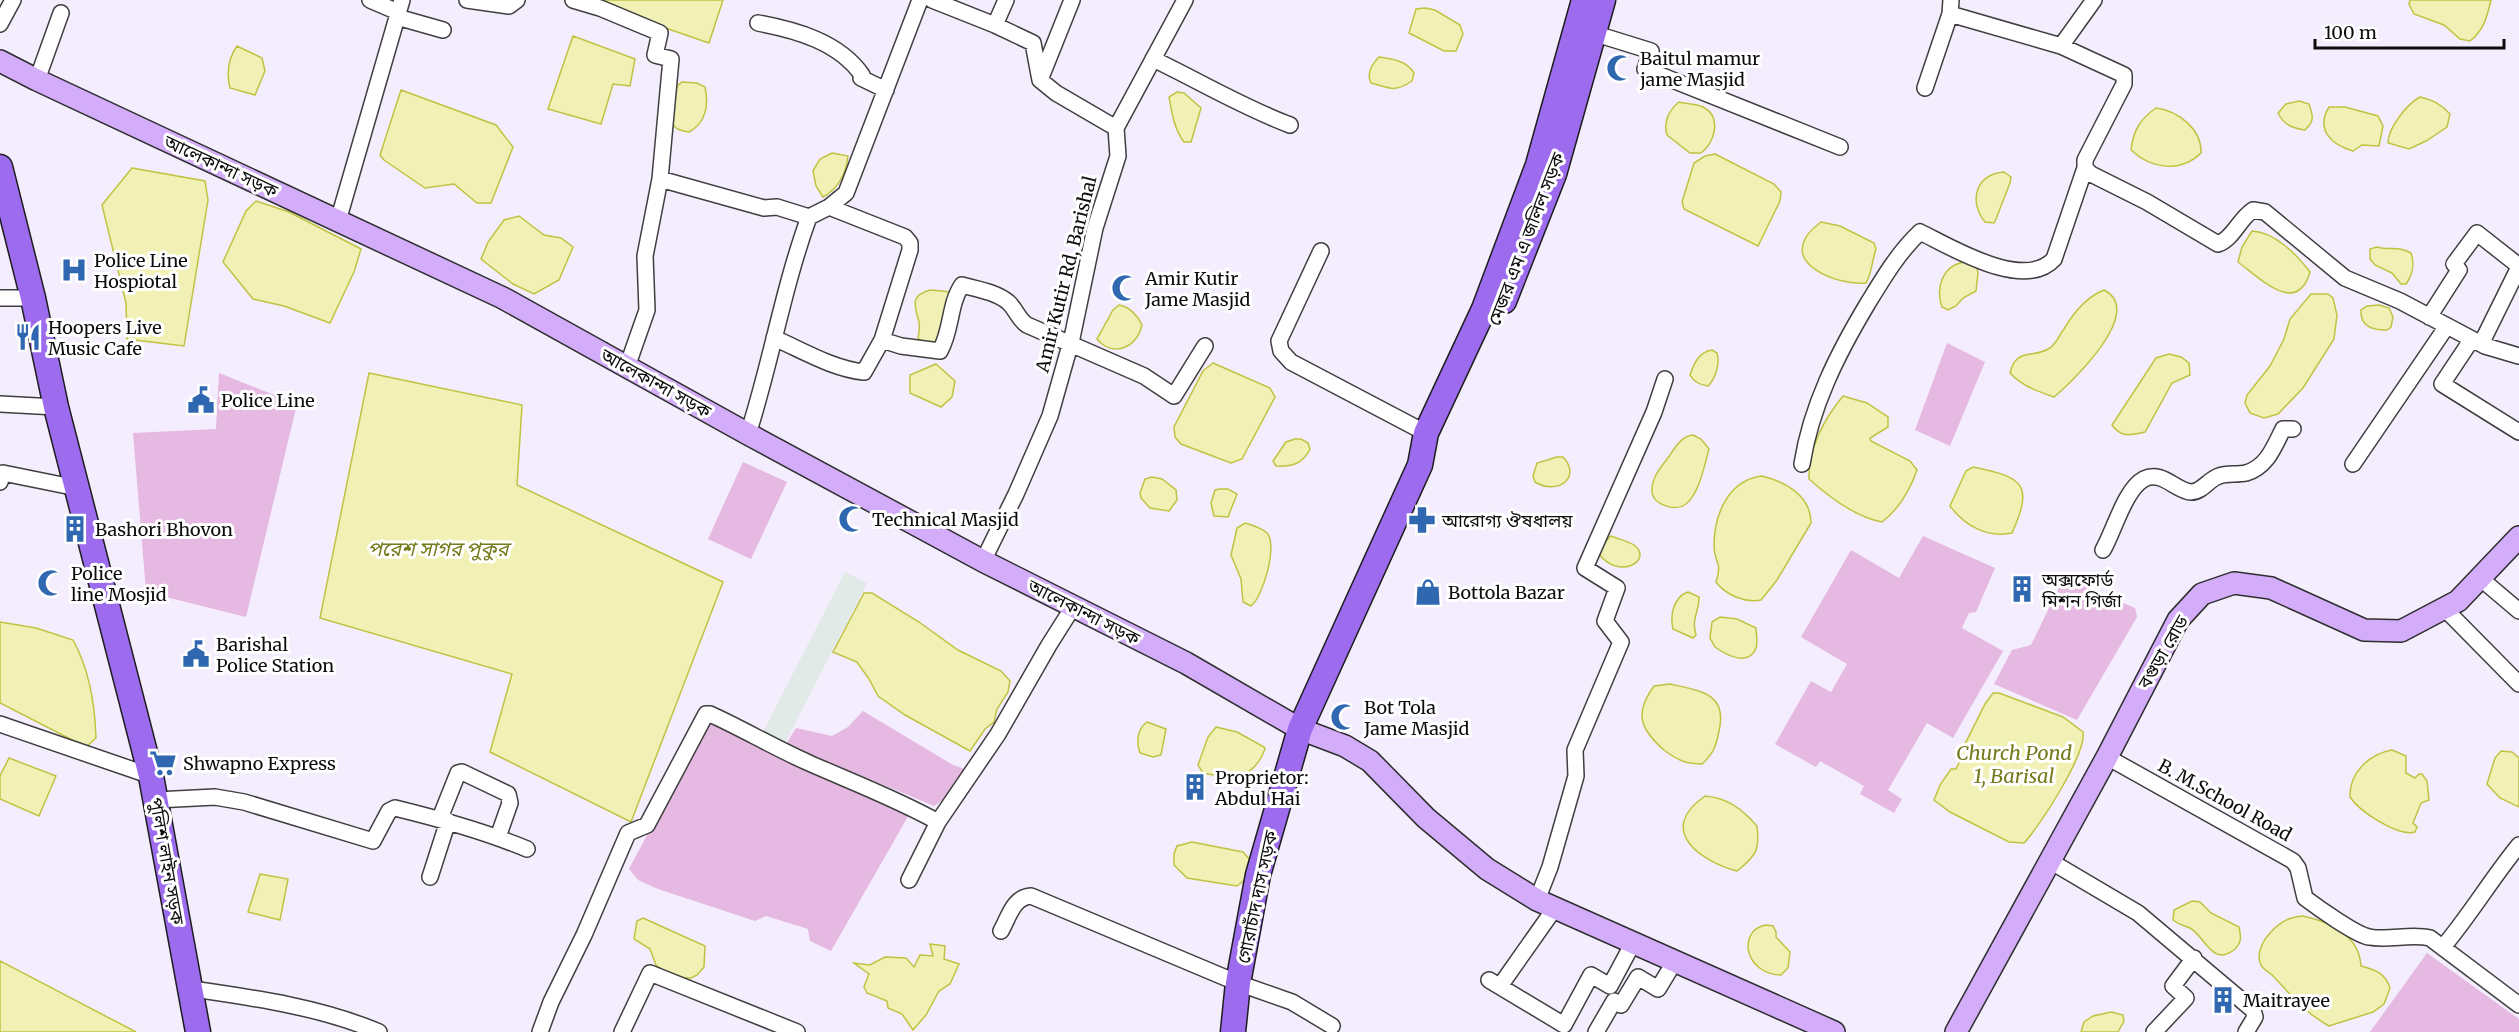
<svg xmlns="http://www.w3.org/2000/svg" width="2519" height="1032" font-family="Merriweather,'Noto Sans Bengali',serif">
<style>
.industrial{fill:#e1eae6}
.green{fill:#e5b9e1}
.water{fill:#f1f1b5;stroke:#c0c342;stroke-width:1.5}
.lines{fill:none;stroke-linecap:round;stroke-linejoin:round}
.minor-casing{stroke:#3f3f3f;stroke-width:18}
.secondary-casing{stroke:#2e2e2e;stroke-width:24}
.primary-casing{stroke:#1d1d1d;stroke-width:27}
.minor{stroke:#fff;stroke-width:15}
.secondary{stroke:#d3adf9;stroke-width:21}
.primary{stroke:#9d6cee;stroke-width:24}
.labels{text-anchor:middle;dominant-baseline:central;stroke-width:6;stroke-linejoin:round;paint-order:stroke}
.poi-label{font-size:18px;fill:#0c0c0c;stroke:#fff;text-anchor:start}
.street-label{font-size:18px;fill:#0c0c0c;stroke:#fff}
.water-label{font-size:20px;font-style:italic;fill:#757a1c;stroke:#fff}
</style>
<rect width="100%" height="100%" fill="#f4edfe"/>
<path class="industrial" d="M845 572 867 583 785 743 763 732Z"/>
<path class="green" d="M1947 343 1985 362 1950 446 1915 430Z
M219 373 297 404 246 617 146 592 133 433 216 429Z
M743 462 787 482 751 559 708 539Z
M1923 536 1995 568 1976 612 1969 613 1962 628 2003 651 1953 738 1927 723 1888 790 1902 799 1894 813 1860 794 1864 786 1820 761 1816 767 1775 744 1811 681 1831 692 1847 664 1801 637 1851 550 1899 578Z
M2064 577 2135 608 2137 617 2077 720 1994 684 2012 650 2031 645Z
M863 711 953 765 965 769C958 786 949 796 934 806L786 744 796 728 832 736 848 727Z
M708 720 910 813 831 951 810 941 808 929 766 916 755 921 658 889 638 880 629 869Z
M2427 953 2519 1019V1032H2370Z"/>
<path class="water" d="M584 0H723L709 43Z
M2410 0H2491C2487 17 2484 30 2470 41L2460 39 2444 25 2414 14 2409 4Z
M1425 8 1435 10 1460 25 1463 34 1456 51H1444L1409 33 1416 9Z
M573 36 635 59 630 86 613 84 601 124 548 109Z
M237 46 262 58 265 71 255 95 230 88C226 72 228 59 237 46Z
M1379 57C1393 59 1407 61 1414 73L1412 81C1394 93 1390 88 1371 83 1366 73 1372 64 1379 57Z
M682 82 697 83 705 87C709 105 706 123 689 132 684 131 679 131 675 127 667 118 671 88 682 82Z
M401 90 496 125 513 147 491 203H477L454 184 425 188 384 160 380 155Z
M1177 92 1184 93 1201 108 1191 142H1184C1174 129 1172 113 1169 97Z
M2420 97C2433 100 2441 104 2450 114L2447 127 2426 141 2409 149 2388 143C2388 128 2407 104 2420 97Z
M2299 101 2309 104C2313 116 2315 121 2305 130 2292 128 2284 125 2278 113L2286 104Z
M1679 102C1686 104 1697 104 1703 107 1723 117 1714 144 1701 153H1690L1667 135C1663 122 1669 110 1679 102Z
M2329 107H2345L2378 116 2383 126 2379 146 2362 145 2353 151C2332 145 2315 130 2329 107Z
M2156 108C2178 111 2202 129 2201 153 2181 173 2151 169 2131 150 2133 131 2140 119 2156 108Z
M832 153 848 156C846 174 839 188 823 197L816 186 813 171 820 159Z
M1715 154 1774 184 1781 192 1780 201 1758 246 1684 209 1682 202 1694 163 1705 156Z
M132 168 205 181 208 200 184 346 127 339 126 303 102 205Z
M2004 172 2011 177 2010 183 1996 219 1994 223 1985 222C1968 201 1976 174 2004 172Z
M256 201 289 212 361 249 354 272 330 323 284 306 253 299 223 262 246 211Z
M519 216 544 235 561 238 573 247 559 280 534 294 513 284 481 259 488 242 504 220Z
M1821 222 1840 226 1874 243 1876 249C1872 260 1872 273 1866 283 1845 286 1789 269 1805 239 1808 232 1815 227 1821 222Z
M2252 231C2275 232 2297 255 2310 272 2297 317 2260 278 2238 262L2242 247Z
M2377 247C2390 251 2397 245 2411 253 2415 265 2413 274 2406 284H2401L2392 273 2375 265 2370 259V249Z
M1965 262 1976 264 1978 273 1976 291 1963 298 1956 306 1948 310 1942 307C1935 287 1943 265 1965 262Z
M930 290 952 292 937 344 922 342 918 338C919 333 920 327 919 322 915 306 909 296 930 290Z
M2104 290C2146 311 2073 381 2054 397 2037 391 2022 386 2010 373 2016 347 2033 359 2050 348 2057 343 2059 335 2064 329 2074 312 2086 297 2104 290Z
M2311 294H2328L2333 298 2337 315 2334 339 2303 388 2278 414 2264 418 2250 413 2245 403 2247 395 2270 366 2284 339 2290 319Z
M1119 305C1130 307 1138 316 1142 325 1137 348 1113 358 1097 339L1113 310Z
M2379 305 2389 308 2393 317 2391 327 2387 330C2373 330 2360 327 2361 310L2367 306Z
M1712 350 1717 353C1720 363 1716 378 1708 386 1699 385 1694 382 1690 375 1694 363 1699 352 1712 350Z
M2169 354 2181 357 2189 363 2190 375 2172 383 2145 432C2131 435 2121 438 2112 425L2156 358Z
M1213 363 1270 388 1275 397 1242 459 1231 463 1181 444 1175 437 1174 427 1203 371Z
M936 364 955 381 952 397 941 407 910 393V375Z
M369 373 522 405 517 485 723 582 631 822 490 752 512 674 320 618Z
M1843 396 1867 403 1888 417V427L1870 438 1871 441 1910 461 1917 470C1910 490 1899 509 1882 522 1855 517 1829 497 1809 479 1808 449 1824 419 1843 396Z
M1693 435 1701 439 1709 449C1704 466 1700 492 1686 504 1676 512 1653 505 1652 492 1651 477 1662 466 1670 455 1676 446 1682 436 1693 435Z
M1295 439H1301L1308 443 1310 449C1303 464 1291 467 1276 466L1273 461 1286 442Z
M1557 457H1563C1582 477 1558 496 1535 482L1533 476 1537 463Z
M1973 467C2023 477 2034 484 2012 533 1987 538 1965 526 1950 506L1966 471Z
M1762 476C1786 482 1811 496 1811 523L1777 580 1761 600C1744 603 1726 595 1716 582 1723 560 1714 564 1714 546 1714 515 1728 480 1762 476Z
M1152 477 1162 479 1176 490 1177 500 1169 511 1150 508 1141 498 1140 493 1145 479Z
M1220 489H1228L1237 494 1228 517 1214 516 1211 503 1215 490Z
M1245 523C1252 525 1262 528 1267 533 1278 545 1263 597 1251 606L1243 602 1241 579 1231 555 1237 528Z
M1611 536C1618 539 1628 541 1634 545 1654 560 1619 581 1599 554L1601 546Z
M1688 592 1699 597C1699 613 1691 618 1696 635L1693 638 1673 629C1670 616 1673 597 1688 592Z
M864 593H872L919 622 958 650 1001 671 1010 681 1008 692 997 709 994 722 985 729 970 751 905 715 878 696 869 679 857 662 833 652Z
M1720 617 1737 619 1756 628C1756 634 1758 642 1756 648 1749 667 1726 655 1715 647L1710 638 1712 622Z
M0 622 36 628 73 640C89 669 95 705 96 738L86 747 0 703Z
M1670 684C1700 691 1728 693 1719 731 1716 746 1714 753 1702 764 1686 764 1677 760 1664 750 1640 729 1634 713 1654 686Z
M1993 693H1999L2063 717 2083 732C2087 753 2040 826 2024 843L2009 842 1950 812 1934 800 1940 785 1951 769H1956L1961 759 1959 756 1985 704Z
M1147 722 1166 729 1161 755 1153 757 1140 753C1136 742 1137 729 1147 722Z
M1216 727 1237 732 1264 747 1265 749C1253 781 1231 779 1203 773L1198 765 1208 737Z
M2392 750 2406 756V773L2415 778 2419 774H2422L2427 781 2429 800 2421 803 2413 823 2417 827 2415 832C2398 837 2359 811 2350 797 2349 773 2369 754 2392 750Z
M2501 751 2512 752 2519 758V807L2500 798 2487 784 2495 758Z
M9 758 56 776 39 816 0 799V776Z
M1705 796C1728 798 1742 809 1757 826 1760 850 1756 856 1737 871 1700 861 1656 830 1705 796Z
M1192 842 1243 852 1251 861 1247 878 1237 886 1187 878 1174 865V854L1177 846Z
M260 874 288 879 280 920 248 912Z
M2192 901 2200 902 2211 913 2239 927C2241 936 2242 942 2235 949 2212 968 2205 936 2190 928 2183 925 2179 925 2173 920L2174 910Z
M2303 916C2330 922 2359 935 2361 966 2376 970 2385 973 2390 988L2384 1004 2373 1012 2329 1026C2301 1010 2293 996 2271 974 2268 972 2262 968 2261 965 2255 954 2264 939 2271 932 2280 922 2289 917 2303 916Z
M643 918 705 946 704 967 697 975 691 978 672 977 656 965 650 949 634 939 637 921Z
M1766 925 1773 926 1776 932V937L1790 952 1788 968 1781 975C1744 974 1737 930 1766 925Z
M930 944 945 946 944 959 959 964 950 984 939 991 926 1015 913 1030 902 1014 888 1008 887 1001 867 993 864 987 869 974 854 963 870 965 885 957 906 958 914 967 920 955 933 956Z
M0 961 136 1032H0Z
M2111 1012 2123 1015 2124 1021 2118 1032H2081L2084 1022 2093 1016Z"/>
<g class="lines">
<defs>
<path id="minor" d="M370 0 398 12
M467 0 509 6 517 0
M573 0 600 8 660 33 655 55 671 59 660 179 645 256 647 310 627 367
M932 0 995 25 1033 43 1040 80 1056 93 1116 128
M1951 0 1950 14 2061 46 2124 75V84L2085 160V168L2091 174 2147 202 2218 244C2233 239 2239 219 2253 210L2265 212 2345 278 2400 301 2485 346 2519 356
M397 17 443 30
M758 23C796 30 839 42 862 75L861 78 886 90
M0 24 13 0
M995 25 1006 0
M1593 33 1651 51 1645 69 1840 147
M2061 46 2094 0
M1153 59C1199 81 1242 107 1290 125
M37 80 61 13
M1040 80 1072 0
M1925 88 1950 14
M660 179 764 208 777 207 809 217
M829 207 905 237 910 243V250L882 340 901 346 940 351C952 330 949 304 962 285 977 289 996 292 1008 302 1016 309 1018 319 1027 325L1144 376 1174 396 1205 346
M338 221 402 0
M1321 251 1279 341 1281 351 1291 362 1426 433
M0 298H33
M2429 317 2459 270 2454 264 2477 233 2519 266
M774 338C802 350 833 369 864 372L882 340
M2472 339 2442 384 2519 432
M2481 344 2519 267
M0 404 56 407
M748 434C771 363 783 288 809 217L829 207 846 193 920 0
M1802 464C1811 406 1838 353 1868 303 1884 277 1898 253 1920 232 1951 247 2024 292 2054 259L2085 168
M2353 464 2447 326
M0 482 3 473 77 488
M2103 550C2114 531 2125 489 2144 479 2162 470 2176 491 2191 492 2202 492 2209 479 2219 476 2227 473 2237 475 2246 473 2267 467 2274 447 2283 429H2293
M983 561 1016 494 1050 416 1072 338 1095 228 1118 156 1116 128 1185 0
M2480 578 2519 611
M2444 608 2519 684
M0 724 151 776
M2107 757 2293 861 2298 868 2305 898C2317 907 2356 935 2369 937 2390 941 2410 933 2430 938L2519 1005
M156 800 215 797 244 802 373 841 389 811 395 808C440 819 484 831 527 849
M440 818 458 773 462 772 508 794 510 803 498 837
M2050 861 2138 913 2253 1010 2255 1017 2246 1032
M430 877 448 821
M909 880 938 822
M1537 900 1550 867 1576 776 1575 750 1621 642 1605 621 1617 588 1585 568 1654 412 1665 379
M1001 931C1009 917 1013 897 1031 896L1238 983 1292 1002 1332 1026
M2443 947C2470 915 2492 878 2519 845
M1489 980 1564 1025 1591 975 1610 986 1633 943
M1500 986 1555 908
M192 989C255 998 320 1007 379 1032
M540 1032 551 1002 584 935 628 833 647 825 706 714H710C743 729 775 748 809 763 852 782 897 799 938 822L998 734 1049 645 1073 607
M622 1032 650 973 797 1032
M1596 1032 1614 1001 1621 1005 1638 977 1658 989 1675 961
M2154 1032 2186 998 2173 986 2194 958"/>
<path id="secondary" d="M0 61 37 80 503 298 748 434 983 561 1186 663 1300 729 1345 746 1370 761 1426 818 1487 869 1537 900 1834 1032
M1956 1032 2107 757 2178 620 2202 594 2234 583 2271 588 2364 630 2401 631 2458 601 2519 537"/>
<path id="primary" d="M0 167 33 298 56 407 151 776 198 1032
M1504 301 1554 174 1603 0
M1233 1032 1238 983 1258 875 1300 729 1420 465 1426 433 1484 309 1538 165 1584 0"/>
</defs>
<use href="#minor" class="minor-casing"/>
<use href="#secondary" class="secondary-casing"/>
<use href="#primary" class="primary-casing"/>
<use href="#minor" class="minor"/>
<use href="#secondary" class="secondary"/>
<use href="#primary" class="primary"/>
</g>
<defs>
<symbol id="mosque-bare" viewBox="-9 -9 18 18"><path d="M3.5-4.9A6 6 0 1 0 3.5 4.9A5 5 0 1 1 3.5-4.9Z" fill="#2f67b1" stroke="#fff" stroke-width="2.5" paint-order="stroke"/></symbol>
<symbol id="hospital-bare" viewBox="-9 -9 18 18"><path d="M-5-5h3v3.5h4V-5h3V5h-3V1.5h-4V5h-3Z" fill="#2f67b1" stroke="#fff" stroke-width="2.5" paint-order="stroke"/></symbol>
<symbol id="restaurant-bare" viewBox="-9 -9 18 18"><path d="M-5-6h1v4h1v-4h1v4h1v-4h1v5L-1.5 .5V6h-2V.5L-5-1ZM5-6V6H3V1.5H1.5Q1.5-4 5-6Z" fill="#2f67b1" stroke="#fff" stroke-width="2.5" paint-order="stroke"/></symbol>
<symbol id="civic-bare" viewBox="-9 -9 18 18"><path d="M-.6-6.5H3V-4.5H.6V-3L4-1V1h2V6H-6V1h2V-1L-.6-3ZM-1.2 2.5V6h2.4V2.5Z" fill="#2f67b1" stroke="#fff" stroke-width="2.5" paint-order="stroke"/></symbol>
<symbol id="pharmacy-bare" viewBox="-9 -9 18 18"><path d="M-2-6h4v4h4v4h-4v4h-4v-4h-4v-4h4Z" fill="#2f67b1" stroke="#fff" stroke-width="2.5" paint-order="stroke"/></symbol>
<symbol id="building-bare" viewBox="-9 -9 18 18"><path d="M-4-6H4V6H1V3H-1V6H-4ZM-2.5-4.3h1.7v1.8h-1.7ZM.8-4.3h1.7v1.8H.8ZM-2.5-1h1.7V.8h-1.7ZM.8-1h1.7V.8H.8Z" fill="#2f67b1" stroke="#fff" stroke-width="2.5" paint-order="stroke"/></symbol>
<symbol id="shop-bare" viewBox="-9 -9 18 18"><path d="M-5-2.5h2.3a2.7 3.5 0 0 1 5.4 0H5L5.5 6h-11ZM-1.5-2.5h3a1.5 2.3 0 0 0-3 0Z" fill="#2f67b1" stroke="#fff" stroke-width="2.5" paint-order="stroke"/></symbol>
<symbol id="supermarket-bare" viewBox="-9 -9 18 18"><path d="M-6-5.5h2.5l.6 2H6L4.5 2H-2.5L-4.4-4H-6ZM-1.5 3.2a1.3 1.3 0 1 0 .1 0ZM3 3.2a1.3 1.3 0 1 0 .1 0Z" fill="#2f67b1" stroke="#fff" stroke-width="2.5" paint-order="stroke"/></symbol>
</defs>
<g fill-rule="evenodd">
<use href="#mosque-bare" x="1601" y="49" width="38" height="38"/>
<use href="#hospital-bare" x="55" y="251" width="38" height="38"/>
<use href="#mosque-bare" x="1106" y="269" width="38" height="38"/>
<use href="#restaurant-bare" x="9" y="318" width="38" height="38"/>
<use href="#civic-bare" x="182" y="381" width="38" height="38"/>
<use href="#mosque-bare" x="833" y="500" width="38" height="38"/>
<use href="#pharmacy-bare" x="1403" y="501" width="38" height="38"/>
<use href="#building-bare" x="56" y="510" width="38" height="38"/>
<use href="#mosque-bare" x="32" y="564" width="38" height="38"/>
<use href="#building-bare" x="2003" y="570" width="38" height="38"/>
<use href="#shop-bare" x="1409" y="573" width="38" height="38"/>
<use href="#civic-bare" x="177" y="635" width="38" height="38"/>
<use href="#mosque-bare" x="1325" y="698" width="38" height="38"/>
<use href="#supermarket-bare" x="144" y="744" width="38" height="38"/>
<use href="#building-bare" x="1176" y="768" width="38" height="38"/>
<use href="#building-bare" x="2204" y="981" width="38" height="38"/>
</g>
<g class="labels">
<g class="poi-label">
<text x="1640" y="58">Baitul mamur<tspan x="1640" dy="21">jame Masjid</tspan></text>
<text x="94" y="260">Police Line<tspan x="94" dy="21">Hospiotal</tspan></text>
<text x="1145" y="278">Amir Kutir<tspan x="1145" dy="21">Jame Masjid</tspan></text>
<text x="48" y="327">Hoopers Live<tspan x="48" dy="21">Music Cafe</tspan></text>
<text x="221" y="400">Police Line</text>
<text x="872" y="519">Technical Masjid</text>
<text x="1442" y="520">আরোগ্য ঔষধালয়</text>
<text x="95" y="529">Bashori Bhovon</text>
<text x="71" y="573">Police<tspan x="71" dy="21">line Mosjid</tspan></text>
<text x="2042" y="579">অক্সফোর্ড<tspan x="2042" dy="21">মিশন গির্জা</tspan></text>
<text x="1448" y="592">Bottola Bazar</text>
<text x="216" y="644">Barishal<tspan x="216" dy="21">Police Station</tspan></text>
<text x="1364" y="707">Bot Tola<tspan x="1364" dy="21">Jame Masjid</tspan></text>
<text x="183" y="763">Shwapno Express</text>
<text x="1215" y="777">Proprietor:<tspan x="1215" dy="21">Abdul Hai</tspan></text>
<text x="2243" y="1000">Maitrayee</text>
</g>
<g class="street-label">
<text transform="translate(221 166) rotate(25)">আলেকান্দা সড়ক</text>
<text transform="translate(1526 239) rotate(-69)">মেজর এম এ জলিল সড়ক</text>
<text transform="translate(1066 274) rotate(-76)">Amir Kutir Rd, Barishal</text>
<text transform="translate(656 383) rotate(29)">আলেকান্দা সড়ক</text>
<text transform="translate(1084 612) rotate(27)">আলেকান্দা সড়ক</text>
<text transform="translate(2163 652) rotate(-60)">বগুড়া রোড</text>
<text transform="translate(2225 800) rotate(29)">B. M.School Road</text>
<text transform="translate(167 861) rotate(80)">পুলিশ লাইন সড়ক</text>
<text transform="translate(1257 897) rotate(-78)">গোরাচাঁদ দাস সড়ক</text>
</g>
<g class="water-label">
<text x="438" y="548">পরেশ সাগর পুকুর</text>
<text x="2014" y="752">Church Pond<tspan x="2014" dy="23">1, Barisal</tspan></text>
</g>
</g>
<path d="M2315 39v9h189v-9" fill="none" stroke="#0c0c0c" stroke-width="3"/>
<text x="2324" y="39" font-size="18" fill="#0c0c0c" stroke="#ffffff" stroke-width="4.5" paint-order="stroke">100 m</text>
</svg>
